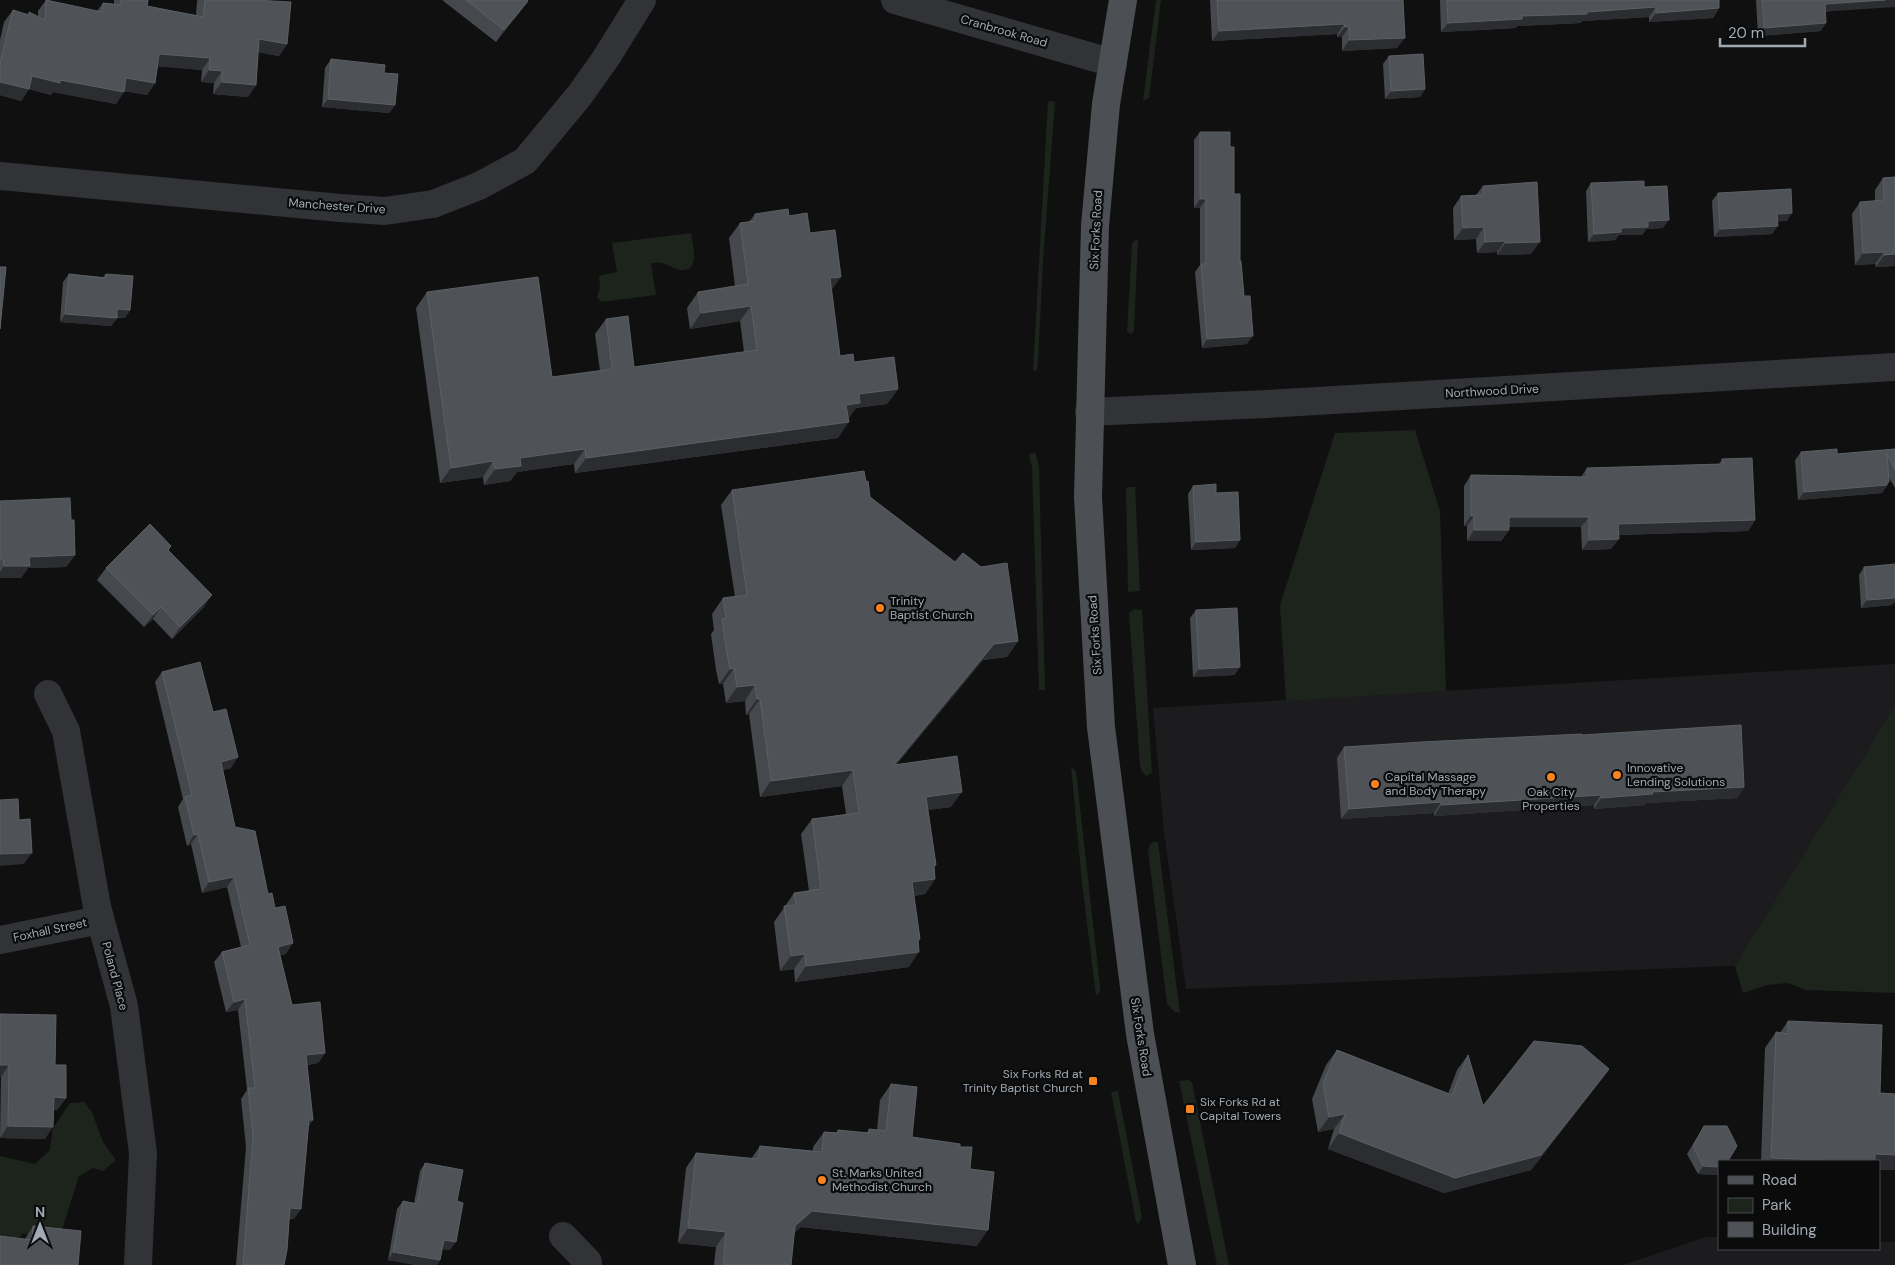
<svg xmlns="http://www.w3.org/2000/svg" width="1895" height="1265" font-family="'DM Sans',sans-serif">
<style>
.built{fill:#1c1c1e}
.green{fill:#1c241c}
.lines{fill:none;stroke-linecap:round;stroke-linejoin:round}
.minor{stroke:#313336;stroke-width:28}
.major{stroke:#4c5055;stroke-width:28}
.wall{fill:#45484c}
.shaded-wall{fill:#2c2d30}
.building{fill:#4f5357;stroke:#5b6065}
.poi-dot{fill:#f78421;stroke:#0b0b0c;stroke-width:2}
.labels{text-anchor:middle;dominant-baseline:central;stroke-width:4.5;stroke-linejoin:round;paint-order:stroke}
.street-label{font-size:12px;fill:#a0aab3;stroke:#0b0b0c}
.poi-label{font-size:12px;fill:#a0aab3;stroke:#0b0b0c;text-anchor:start}
</style>
<rect width="100%" height="100%" fill="#101011"/>
<path class="built" d="M1895 664V840L1820 962 1186 989 1164 832 1153 708Z
M1706 1237H1719V1249H1879V1242H1895V1265H1623Z"/>
<path class="green" d="M1156 0H1161L1149 98 1143 101Z
M1048 101 1055 102 1043 261 1038 363 1037 370 1033 371Z
M691 233C692 243 701 271 682 270 669 269 668 260 651 263L656 295 601 302 597 297 600 288 599 276 617 272 612 243Z
M1135 240H1138L1134 330 1132 334 1127 332 1132 244Z
M1415 430 1440 511 1446 691 1286 701 1280 605 1335 433Z
M1035 452 1039 466 1045 690H1039L1032 467 1029 455Z
M1129 487H1135L1140 591 1128 592 1126 488Z
M1134 609 1142 610 1152 773 1146 776 1141 770 1140 765 1129 613Z
M1895 706V993L1806 990 1788 983 1767 985 1743 993 1735 966Z
M1071 766 1076 772 1077 780 1100 986V992L1096 996 1082 883Z
M1153 842H1158L1180 1013 1175 1012 1167 1004 1148 850 1149 846Z
M1189 1080 1192 1082 1229 1265H1217L1179 1081Z
M1118 1091 1142 1217 1138 1224 1136 1222 1111 1092Z
M84 1102 92 1112 103 1142 116 1160 103 1171 93 1168 79 1176 61 1233 22 1234 16 1243 0 1242V1156L35 1164 50 1150 53 1128 70 1103Z"/>
<g class="lines">
<path class="minor" d="M895 0 1113 63
M0 176 340 208 385 211 433 204 479 186 525 161 579 96 606 58 642 0
M1089 412 1266 404 1895 367
M48 694 66 731 97 907 124 1006 143 1153 138 1265
M0 940 100 920
M563 1236 588 1262V1265"/>
<path class="major" d="M1123 0 1106 104 1095 226 1088 497 1101 727 1140 1034 1182 1265"/>
</g>
<path class="wall" d="M46 0 97 11 103 3 114 4V0H148L147 6 196 15 197 1 198 0H254L287 44 279 56 258 52 256 85 248 97 213 94 214 83 201 82 202 70 158 66 155 83 147 95 124 91 116 104 53 92 51 95 29 89 21 101 0 95V40L4 22 13 10 28 15 29 12 38 17V11Z
M442 0H526L528 1 519 13 496 42Z
M1210 0H1403L1397 48 1342 51V37H1337V34L1212 41Z
M1440 0H1719V8L1713 18 1649 22V17L1582 21 1581 23 1517 26 1516 28 1441 32Z
M1756 0H1895L1825 12 1821 31 1758 36Z
M1389 56 1425 89 1420 97 1385 99 1383 64Z
M331 59 384 73 395 105 389 113 322 107 325 68Z
M1200 132 1230 147 1247 344 1202 348 1195 272 1200 265V208H1194V140Z
M1883 178 1895 266 1876 267 1875 264 1855 265 1852 214 1860 202 1875 201V190Z
M1591 183 1644 187 1663 228 1646 229 1642 235H1619L1615 240 1588 242 1586 191Z
M1483 186 1531 254 1497 255V252L1477 253 1476 239 1454 240 1453 208 1461 196 1476 195Z
M1718 193 1787 221H1778L1772 234 1714 237 1712 201Z
M755 214 789 216 810 233 831 291 840 356 854 362 898 389 887 404 856 408 848 418 838 438 575 473 574 464 517 472 510 481 484 485 483 477 440 483 416 308 427 292 552 377 600 371 595 334 606 319 634 367 744 352 740 321 690 329 687 308 698 292 735 286 729 238 740 223 749 222Z
M69 274 103 277 106 274 130 310 125 318H117L111 326 60 322 63 282Z
M1895 449V488L1888 476 1889 482 1882 493 1798 500 1795 460 1801 452 1837 454Z
M1722 459 1755 520 1748 531 1619 535 1611 549 1582 550 1581 527H1509V530L1501 541H1467V526H1464V486L1471 475 1581 477 1587 468 1719 464Z
M866 482 870 497 1018 641 1007 657 983 660 896 765 951 807 928 810 936 865 934 868 935 879 925 894 914 896 920 939 918 942 909 967 795 982 794 969 780 971 774 922 794 893 809 891 801 834 812 819 846 814 842 786 760 797 749 714 746 715 745 701 726 703 723 684H719L716 670 711 634 714 630 712 614 723 598 735 597 721 505 732 490Z
M1193 486 1216 493 1240 540 1235 548 1191 550 1188 494Z
M0 501 71 520 75 555 66 567 28 568 21 578H0Z
M171 546 168 550 204 607 172 639 153 619 144 627 97 580 106 568Z
M1864 567 1892 605 1861 608 1859 575Z
M1196 610 1240 667 1234 675 1193 677 1190 618Z
M162 672 213 712 231 768 223 770 235 827 268 894 286 954 280 955 292 1005 325 1053 318 1063 307 1065 313 1120 308 1127 294 1219H289L284 1265H236L246 1147 241 1099 247 1090 238 1010 226 1012 214 962 222 952 241 947 227 887 202 893 191 844 187 846 178 807 183 799 155 682Z
M1582 735 1744 787 1737 798 1646 803 1645 805 1594 809V805L1434 816V813L1341 819 1337 758 1344 747Z
M0 1014 55 1065 66 1098 57 1110H54L45 1139 0 1138 1 1077Z
M1788 1021 1880 1093 1895 1094V1170H1879V1161H1761L1765 1048 1776 1032 1780 1033Z
M1337 1050 1448 1094 1457 1070 1468 1055 1483 1106 1609 1069 1598 1084 1531 1170 1444 1193 1328 1149 1334 1129 1318 1132 1312 1099 1326 1065Z
M891 1084 912 1137 960 1147 970 1169 977 1246 801 1227 794 1233 791 1265H714L716 1247 678 1243 686 1168 696 1153 751 1159 760 1146 813 1151V1147L824 1132 836 1133 838 1130 867 1133 869 1129 877 1130 880 1100Z
M1704 1126 1719 1161V1175L1698 1174 1687 1154Z
M425 1163 457 1201 450 1250 442 1249 440 1260 437 1265H416L388 1260 397 1209 403 1201 414 1203 420 1171Z
M33 1226 78 1265 25 1239Z"/>
<path class="shaded-wall" d="M1885 0H1895V7L1819 12 1825 4Z
M528 1 519 13 496 42 504 30Z
M1656 7 1649 17 1582 21 1581 23 1517 26 1516 28 1441 32 1448 23 1522 16Z
M1719 8 1713 18 1649 22 1656 13Z
M1826 23 1821 31 1758 36 1764 28Z
M1344 24 1337 34 1212 41 1219 31Z
M1345 27H1349L1342 37H1337Z
M1405 38 1397 48 1342 51 1349 40Z
M259 39 287 44 279 56 251 51Z
M159 54 210 58 202 70 151 66Z
M209 70 222 71 214 83 201 82Z
M32 76 60 80 124 92 116 104 53 92 51 95 29 89 21 101 0 95V82Z
M126 78 155 83 147 95 118 90Z
M222 82 256 85 248 97 213 94Z
M1425 89 1420 97 1385 99 1391 91Z
M328 99 395 105 389 113 322 107Z
M1200 199H1206L1200 208H1194Z
M1792 213 1787 221 1772 222 1777 214Z
M1669 220 1663 228 1646 229 1642 235H1619L1615 240 1588 242 1594 234 1648 221Z
M1778 226 1772 234 1714 237 1720 229Z
M1484 227 1476 239 1454 240 1463 228Z
M1505 241 1497 252 1477 253 1485 242Z
M1540 242 1531 254 1497 255 1505 243Z
M1884 252 1875 264 1855 265 1863 253Z
M1895 254V266L1876 267 1884 255Z
M841 277 830 292V278Z
M751 306 740 321 690 329 701 313Z
M117 309 130 310 125 318 112 317Z
M65 314 117 318 111 326 60 322Z
M1253 336 1247 344 1202 348 1207 339Z
M898 389 887 404 856 408 849 418 836 420 846 405 859 394Z
M849 422 838 438 575 473 586 458Z
M585 449 574 464 517 472 510 481 484 485 495 469 520 458Z
M493 461 483 477 440 483 451 468Z
M1889 482 1882 493 1798 500 1804 492Z
M1471 516H1474L1467 526H1464Z
M1509 517H1589L1581 527H1501Z
M1755 520 1748 531 1611 535 1618 524Z
M1474 530H1509L1501 541H1467Z
M1619 539 1611 549 1582 550 1589 540Z
M1240 540 1235 548 1191 550 1196 542Z
M75 555 66 567 28 568 21 578H0V572L4 566 29 557Z
M212 595 204 607 172 639 180 627Z
M1895 598V602L1892 605 1861 608 1867 600Z
M161 607 153 619 144 627 153 615Z
M1018 641 1007 657 983 660 883 781 894 765 994 644Z
M1240 667 1234 675 1193 677 1199 669Z
M734 668 723 684H719L730 669Z
M755 685 745 701 726 703 737 687Z
M757 699H760L749 714 746 715Z
M238 757 231 768 214 772 221 762Z
M853 770 842 786 760 797 771 781Z
M1744 787 1737 798 1646 803 1645 805 1594 809 1601 798 1652 792Z
M962 792 951 807 916 812 926 797Z
M1601 795 1594 805 1434 816 1441 805Z
M1441 802 1434 813 1341 819 1349 809Z
M198 834 191 844 187 846 194 835Z
M32 853 24 864 0 866V854Z
M936 865 926 880 935 879 925 894 902 898 912 882 934 866Z
M234 877 227 887 202 893 209 882Z
M920 939 910 953 919 952 909 967 795 982 806 966Z
M293 943 286 954 271 957 278 947Z
M805 954 794 969 780 971 791 956Z
M245 999 238 1010 226 1012 234 1002Z
M325 1053 318 1063 299 1066 306 1055Z
M0 1065H9L1 1077H0Z
M1609 1069 1598 1084 1531 1170 1444 1193 1328 1149 1339 1133 1455 1178Z
M54 1097 66 1098 57 1110 46 1109Z
M1345 1114 1334 1129 1318 1132 1329 1117Z
M309 1120H313L306 1130Z
M8 1126 53 1127 45 1139 0 1138Z
M1875 1154 1895 1155V1170H1879V1161H1870Z
M1771 1158 1821 1160 1820 1161H1769Z
M1703 1166 1719 1167V1175L1698 1174Z
M290 1208 301 1209 294 1219 283 1218Z
M812 1211 988 1230 977 1246 801 1227 784 1242 795 1226Z
M688 1228 726 1232 716 1247 678 1243Z
M444 1240 456 1242 450 1250 438 1248Z
M393 1252 440 1260 437 1265H416L388 1260Z"/>
<path class="building" d="M46 0 102 12 103 3 120 5 121 0H148L147 6 203 17 205 0H254L291 2 287 44 259 39 256 85 222 82V71L209 70 210 58 159 54 155 83 126 78 124 92 60 80V83L32 76 29 89 0 82V63L13 10 29 15V12L45 20Z
M466 0H526L528 1 504 30Z
M1217 0H1403L1405 38 1349 40V27H1345L1344 24 1219 31Z
M1447 0H1719V8L1656 13V7L1587 12V14L1522 16V19L1448 23Z
M1762 0H1885L1825 4 1826 23 1764 28Z
M1423 54 1425 89 1391 91 1389 56Z
M331 59 385 65 384 73 398 74 395 105 328 99Z
M1200 132H1230V147H1234V194H1240V261H1241L1244 296H1250L1253 336 1207 339 1201 264H1206V199H1200Z
M1895 177V254L1884 255V252L1863 253 1860 202 1884 200 1883 178Z
M1644 181V187L1667 186 1669 220 1648 221V227L1621 228V232L1594 234 1591 183Z
M1537 182 1540 242 1505 243V241L1485 242 1484 227 1463 228 1461 196 1483 195V186Z
M1791 189 1792 213 1777 214 1778 226 1720 229 1718 193Z
M788 209 789 216 807 213 810 233 835 230 841 277 830 278 840 356 853 354 854 362 894 357 898 389 859 394 860 403 846 405 849 422 586 458 585 449 520 458 521 466 495 469 493 461 451 468 427 292 538 277 552 377 612 369 606 319 628 316 634 367 757 350 751 306 701 313 698 292 748 284 740 223 755 221V214Z
M0 267H6L0 329Z
M69 274 105 278 106 274 133 276 130 310 117 309V318L65 314Z
M1837 449V454L1895 449V470L1887 454 1889 482H1887V485L1804 492 1801 452Z
M1752 458 1755 520 1618 524 1619 539 1589 540V517H1509V530H1474V516H1471V475L1587 477V468L1723 464 1722 459Z
M864 471 866 482 868 481 870 497 955 562 963 553 981 567 1007 563 1018 641 994 644 894 765 957 756 962 792 926 797 936 865 934 866 935 879 912 882 920 939H918L919 952 806 966 805 954 791 956 784 906 796 905 794 893 821 889 812 819 859 813 853 770 771 781 760 699H757L755 685 737 687 734 668 730 669 727 654 722 619 726 618 723 598 747 595 732 490Z
M1216 484V493L1238 492 1240 540 1196 542 1193 486Z
M70 498 71 520H74L75 555 29 557 30 566H4L3 559H0V501Z
M150 524 171 546 168 550 212 595 180 627 161 607 153 615 106 568Z
M1895 564V598L1867 600 1864 567Z
M1237 608 1240 667 1199 669 1196 610Z
M200 662 213 712 226 709 238 757 221 762 235 827 255 831 268 894 272 893 275 908 285 906 293 943 278 947 292 1005 320 1002 325 1053 306 1055 313 1120H309L301 1209 290 1208 287 1250 284 1265H243L253 1136 248 1088H255L245 999 234 1002 222 952 250 945 234 877 209 882 198 834 194 835 185 797 192 795 162 672Z
M1741 725 1744 787 1652 792 1653 794 1601 798V795L1441 805V802L1349 809 1344 747 1422 742 1582 734V735Z
M18 799 19 820 30 819 32 853 0 854V800Z
M0 1014 56 1015 55 1065H66V1098L54 1097 53 1127 8 1126 9 1065H0Z
M1788 1021 1882 1025 1880 1093 1895 1094V1155L1875 1154V1161H1821V1160L1771 1158 1776 1032 1788 1034Z
M1534 1041 1582 1046 1609 1069 1541 1155 1455 1178 1339 1133 1345 1114 1329 1117 1323 1084 1337 1050 1452 1095 1468 1055 1483 1106Z
M891 1084 917 1087 912 1137 960 1144V1147H972L970 1169 994 1172 988 1230 812 1211 795 1226 791 1265H723L726 1232 688 1228 696 1153 758 1159 760 1146 822 1152 824 1132 838 1133V1130L869 1133V1129L886 1131Z
M1704 1126H1727L1737 1146 1728 1161H1719V1167L1703 1166 1693 1146Z
M425 1163 463 1170 457 1201 463 1203 456 1242 444 1240 440 1260 393 1252 403 1201 417 1204Z
M33 1226 81 1231 78 1265H0V1236L32 1240Z"/>
<g class="poi-dot">
<circle cx="880" cy="608" r="5"/>
<circle cx="1617" cy="775" r="5"/>
<circle cx="1551" cy="777" r="5"/>
<circle cx="1375" cy="784" r="5"/>
<rect x="1088" y="1076" width="10" height="10" rx="2.5"/>
<rect x="1185" y="1104" width="10" height="10" rx="2.5"/>
<circle cx="822" cy="1180" r="5"/>
</g>
<g class="labels">
<g class="street-label">
<text transform="translate(1004 31) rotate(16)">Cranbrook Road</text>
<text transform="translate(337 206) rotate(4)">Manchester Drive</text>
<text transform="translate(1096 230) rotate(-87)">Six Forks Road</text>
<text transform="translate(1492 391) rotate(-3)">Northwood Drive</text>
<text transform="translate(1095 635) rotate(-94)">Six Forks Road</text>
<text transform="translate(50 930) rotate(-12)">Foxhall Street</text>
<text transform="translate(115 976) rotate(75)">Poland Place</text>
<text transform="translate(1141 1037) rotate(81)">Six Forks Road</text>
</g>
<g class="poi-label">
<text x="890" y="601">Trinity<tspan x="890" dy="14">Baptist Church</tspan></text>
<text x="1627" y="768">Innovative<tspan x="1627" dy="14">Lending Solutions</tspan></text>
<text x="1385" y="777">Capital Massage<tspan x="1385" dy="14">and Body Therapy</tspan></text>
<text x="1551" y="792" text-anchor="middle">Oak City<tspan x="1551" dy="14">Properties</tspan></text>
<text x="1083" y="1074" text-anchor="end">Six Forks Rd at<tspan x="1083" dy="14">Trinity Baptist Church</tspan></text>
<text x="1200" y="1102">Six Forks Rd at<tspan x="1200" dy="14">Capital Towers</tspan></text>
<text x="832" y="1173">St. Marks United<tspan x="832" dy="14">Methodist Church</tspan></text>
</g>
</g>
<rect x="1718" y="1160" width="162" height="90" fill="#0b0b0c" stroke="#474b4f"/>
<rect x="1728" y="1176" width="25" height="8" fill="#4c5055" stroke="#474b4f"/>
<text x="1762" y="1185" font-size="15" fill="#a0aab3">Road</text>
<rect x="1728" y="1198" width="25" height="15" fill="#1c241c" stroke="#474b4f"/>
<text x="1762" y="1210" font-size="15" fill="#a0aab3">Park</text>
<rect x="1728" y="1222" width="25" height="15" fill="#4f5357" stroke="#474b4f"/>
<text x="1762" y="1235" font-size="15" fill="#a0aab3">Building</text>
<g transform="translate(40 1225)" stroke="#0b0b0c" stroke-width="4" paint-order="stroke">
<path d="M0-4L9 19L0 12L-9 19Z" fill="#a0aab3"/>
<text y="-8" font-size="14" font-weight="bold" text-anchor="middle" fill="#a0aab3">N</text>
</g>
<path d="M1720 38v8h85v-8" fill="none" stroke="#a0aab3" stroke-width="2.5"/>
<text x="1728" y="38" font-size="15" fill="#a0aab3" stroke="#0b0b0c" stroke-width="4" paint-order="stroke">20 m</text>
</svg>
